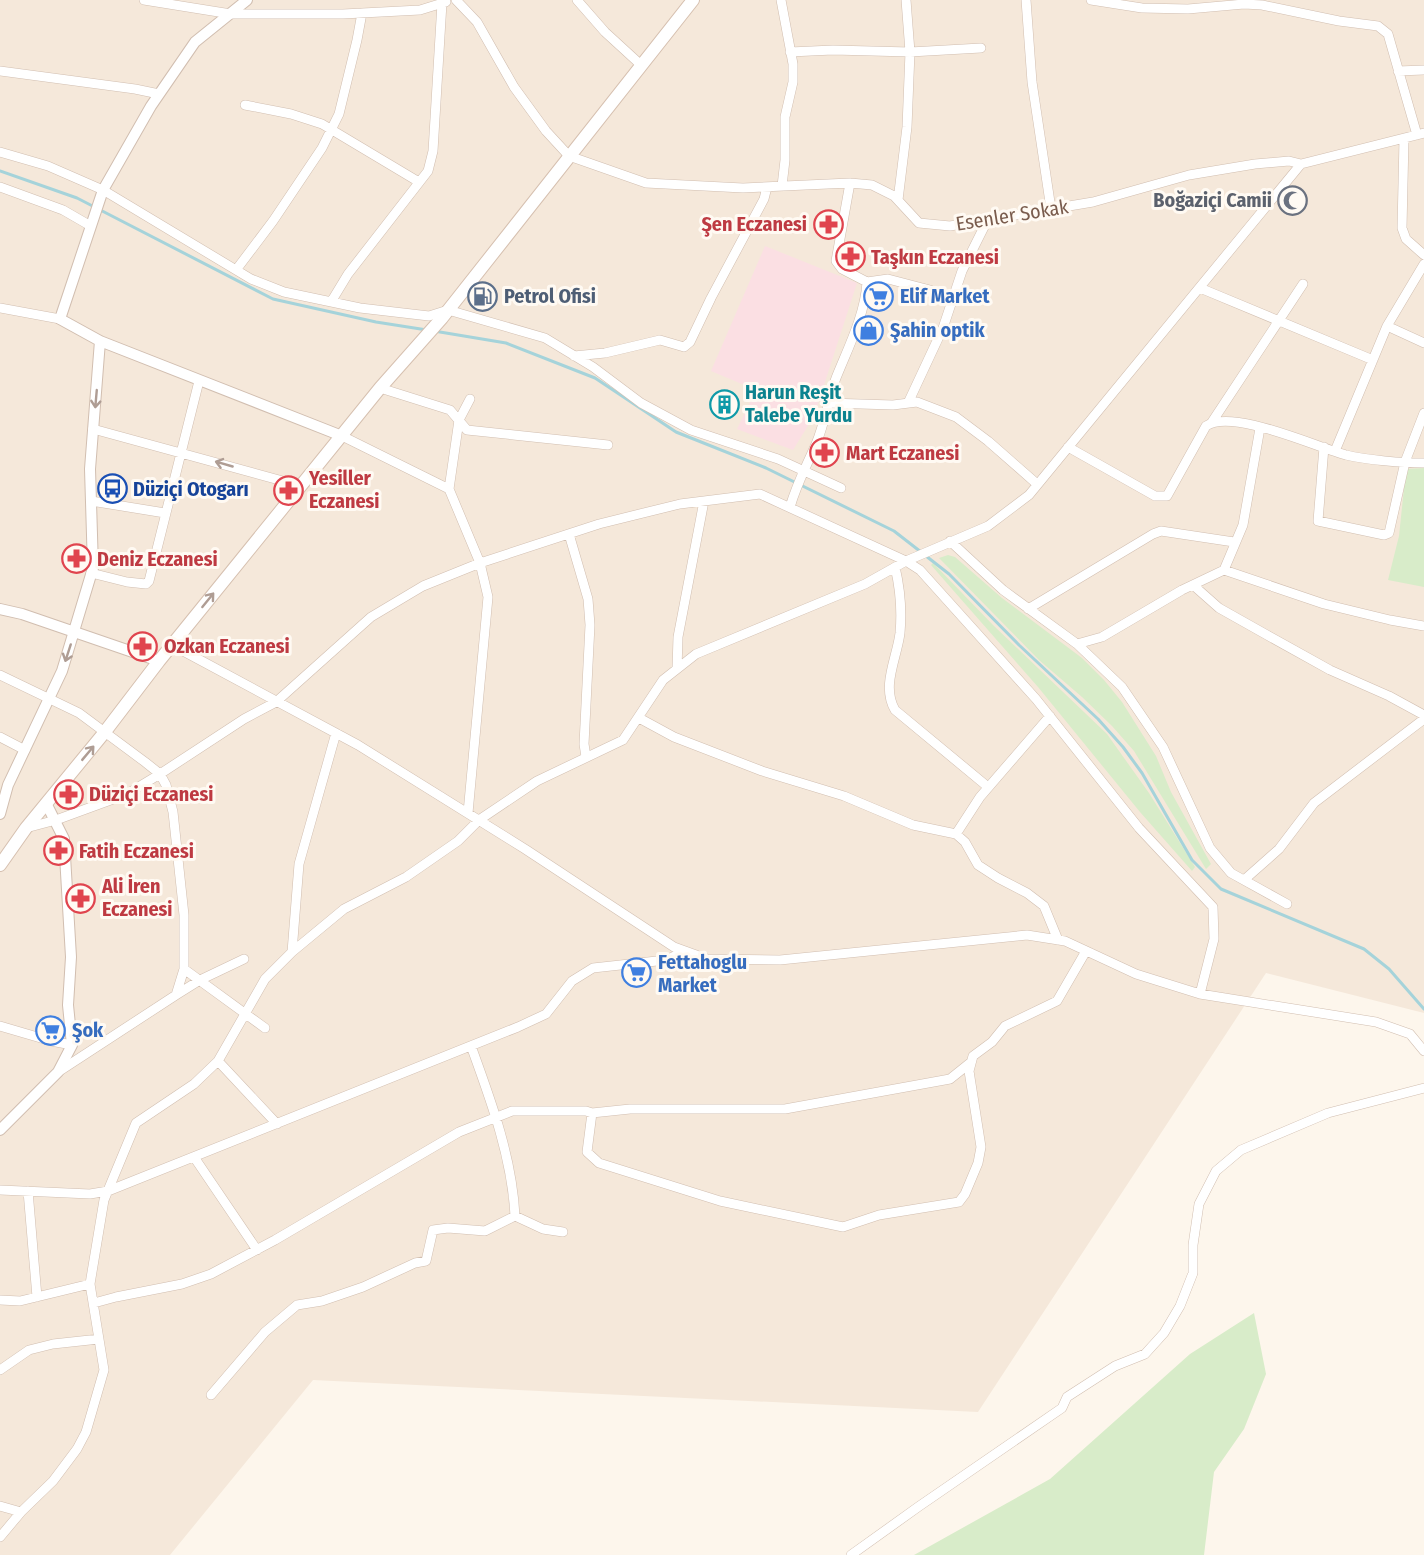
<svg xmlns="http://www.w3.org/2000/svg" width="1424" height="1555" font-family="'Fira Sans Condensed',sans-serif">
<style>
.residential{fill:#f5e8da}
.medical{fill:#fbdfe3}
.green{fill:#d8ecc9}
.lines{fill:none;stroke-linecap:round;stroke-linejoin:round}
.stream{stroke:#a5d3da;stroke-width:3}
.minor-casing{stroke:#d1beb0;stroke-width:10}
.tertiary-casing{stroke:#d1beb0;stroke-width:12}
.secondary-casing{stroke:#d6c0b0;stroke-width:14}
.minor{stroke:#fff;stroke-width:9}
.tertiary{stroke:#fff;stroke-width:10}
.secondary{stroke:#fff;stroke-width:12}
.oneway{stroke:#af9d94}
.labels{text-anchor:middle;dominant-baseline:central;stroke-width:6;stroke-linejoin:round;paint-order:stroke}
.worship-label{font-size:20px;font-weight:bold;fill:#5b616d;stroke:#fffaf3;text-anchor:end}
.street-label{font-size:20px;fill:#7a5c4d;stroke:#fffaf3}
.health-label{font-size:20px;font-weight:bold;fill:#be3a42;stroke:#fffaf3;text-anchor:start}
.service-label{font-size:20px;font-weight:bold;fill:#4e5e75;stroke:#fffaf3;text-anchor:start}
.shop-label{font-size:20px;font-weight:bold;fill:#366cbe;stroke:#fffaf3;text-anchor:start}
.culture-label{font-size:20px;font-weight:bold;fill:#0d838f;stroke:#fffaf3;text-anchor:start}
.transit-label{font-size:20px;font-weight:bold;fill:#164399;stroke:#fffaf3;text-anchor:start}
</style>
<rect width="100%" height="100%" fill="#fdf6ec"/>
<path class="residential" d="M0 0H1424V1013L1266 973 978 1412 313 1380 170 1555H0Z"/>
<path class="medical" d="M765 246 857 283 814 416 793 450 737 429 756 390 711 371Z"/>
<path class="green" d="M1424 468V587L1388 580 1399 536 1406 469Z
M948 555 955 557 1002 598 1082 658 1104 680 1122 702 1156 756 1171 792 1211 864 1206 869 1134 751 1112 726 1082 697 1039 660 939 558Z
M933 563 993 625 1107 734 1149 793 1195 867 1192 871 1140 812 1038 687 931 565Z
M1254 1313 1266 1374 1244 1429 1214 1472 1204 1555H914L1050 1479 1190 1354Z"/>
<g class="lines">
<path class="stream" d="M0 171 77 198 273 299 376 322 427 330
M434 331 506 343 595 378 676 432 766 468 894 531 921 552
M926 556 949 574 1019 645 1098 719 1123 747 1142 773 1192 860 1221 889 1364 949 1389 969 1424 1009"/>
<defs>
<path id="minor" d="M144 0 231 14H343L420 10 446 2
M456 0 477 22 514 87 546 131 569 156 646 183 743 188 850 183 872 185 894 196 919 223 950 226 1093 202 1189 175 1255 164 1289 161 1301 164 1424 133
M577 0 605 32 641 65
M781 0 793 64V82L785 117V160L782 186
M1026 0 1032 82 1051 209
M1091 0 1142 8 1188 9 1244 4 1262 5 1339 21 1378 26 1388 34 1417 135
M790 52 833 50 910 52 981 48
M0 71 135 89 159 94
M1398 71 1424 70
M245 105 291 114 322 124 419 182
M1404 139 1402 228 1406 239 1424 255
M0 152 48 166 103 190 251 279 284 292 360 308 429 316 448 310 545 338 593 367 641 403 691 430 778 459 841 488
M0 187 63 210 89 225
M898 200 907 127 910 52 906 0
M236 270 273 221 322 148 339 114 357 40 362 13
M867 282 888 279 930 290 952 300
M1200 288 1373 360
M331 302 348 274 428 171 433 151 442 3
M0 308 60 319
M1387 326 1424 343
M574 356 605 353 660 340 684 347 690 342 711 298 764 199 767 187
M380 388 450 410 467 430 608 445
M828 403 893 405 917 402 956 417 988 441 1037 484
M908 403 943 328 962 271 988 219
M1212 422 1303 284
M93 429 301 486
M342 436 449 489 480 563 488 597 468 813
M1068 447 1155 496H1167L1206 426C1232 408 1316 447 1346 455 1367 460 1402 463 1424 463
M1324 447 1318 521 1384 535 1389 533 1405 462 1424 413
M1335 451 1387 326 1424 264
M449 489 459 420 470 399
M91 501 165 513
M790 507C797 483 806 467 816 444 825 423 828 399 836 378 848 348 865 315 867 282L842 269 836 261 850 183
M569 534 588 599 590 625 584 744 586 757
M950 541 1003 590 1077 644 1122 687 1163 747 1210 848 1231 873 1287 904
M895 567C900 588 902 611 900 633 897 658 881 686 895 710L988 787
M1224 570 1324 604 1390 620 1424 626
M91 573 127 582 146 584 149 581 199 381
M1193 585 1219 608 1267 635 1330 670 1389 696 1424 715
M1028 609 1153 534 1161 531 1234 542
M1077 644 1102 637 1182 590 1224 570 1243 525 1260 428
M172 645 358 745 525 849 674 947 707 959 780 960 1027 935 1065 941 1136 974 1200 994 1376 1022 1410 1034 1424 1051
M677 669 678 637 704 501
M0 675 79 713 145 762 160 774 166 785 173 812 184 915V969L176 995 58 1072
M639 718 674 737 762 771 844 796 913 825 956 834 965 842 978 865 998 878 1027 893 1044 906 1058 940
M0 737 25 750
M26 828 56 820 127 794 160 774 244 719 276 702 371 617 423 586 480 563 599 524 680 504 760 494 906 561 920 570 1036 699 1139 828 1213 907 1214 939 1200 994
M956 834 980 797 1050 716
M1244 880 1279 849 1314 803 1424 719
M292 952 299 864 336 733
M184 969 265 1028
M176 995 200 980 244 959
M0 1026 51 1041 72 1045
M471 1046C491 1101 512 1157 515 1216
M218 1061 277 1124
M592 1113 587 1152 599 1163 720 1201 843 1227 879 1215 959 1202 965 1194 978 1163 981 1147 969 1071 973 1056 992 1042 1005 1026 1057 1001 1086 951
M194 1157 257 1250
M0 1190 90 1194 108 1191 518 1027 546 1014 572 981 593 968 666 960 685 951
M28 1191 37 1297
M515 1216 543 1229 563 1232
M0 1300 20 1301 90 1284
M94 1303 116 1297 182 1284 211 1274 275 1240 459 1132 512 1111H586L592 1113 630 1109H785L950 1079 970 1063
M0 1370 29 1350 53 1344 99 1339
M211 1395 265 1332 297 1305 322 1301 363 1287 415 1263 426 1261 433 1230 448 1228 485 1231 515 1216
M0 1506 21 1512
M0 1537 21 1512 53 1481 77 1449 86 1432 104 1370 90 1284 104 1200 136 1123 194 1084 218 1061 265 979 292 952 344 909 406 877 458 841 479 820 537 781 623 740 663 680 696 654 865 584 906 561 988 526 1029 495 1301 164
M851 1555 918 1507 1062 1408 1067 1397 1115 1366 1145 1354 1164 1333 1180 1306 1193 1273V1245L1199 1204 1216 1171 1241 1150 1328 1113 1424 1088"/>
<path id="tertiary" d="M247 0 195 42 151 106 103 190 60 319 100 341 342 436
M0 609 22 614 159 661
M0 814 8 785 62 671 93 568 90 469 100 341
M0 1130 58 1072 72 1045 68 1005 71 957 64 839 46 803"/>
<path id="secondary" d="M0 865 26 828 104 733 159 661 380 388 442 318 693 0"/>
</defs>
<use href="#minor" class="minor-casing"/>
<use href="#tertiary" class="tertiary-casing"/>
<use href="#secondary" class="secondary-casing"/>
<use href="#minor" class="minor"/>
<use href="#tertiary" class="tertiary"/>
<use href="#secondary" class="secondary"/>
</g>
<defs><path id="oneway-shaft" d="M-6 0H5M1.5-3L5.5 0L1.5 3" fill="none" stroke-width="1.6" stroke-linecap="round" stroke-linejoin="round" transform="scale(1.5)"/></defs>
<g class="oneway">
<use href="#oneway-shaft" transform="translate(96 399) rotate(95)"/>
<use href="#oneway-shaft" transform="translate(224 464) rotate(-164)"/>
<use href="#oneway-shaft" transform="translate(208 600) rotate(-51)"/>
<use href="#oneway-shaft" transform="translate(68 653) rotate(108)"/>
<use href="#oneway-shaft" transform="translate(88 753) rotate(-50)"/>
</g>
<defs>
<symbol id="mosque-ring" viewBox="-11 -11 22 22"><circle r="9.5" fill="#fffaf3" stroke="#6b7280" stroke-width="1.5"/><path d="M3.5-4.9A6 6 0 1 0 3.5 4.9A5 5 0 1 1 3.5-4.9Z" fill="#6b7280"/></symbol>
<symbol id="pharmacy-ring" viewBox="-11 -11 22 22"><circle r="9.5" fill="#fffaf3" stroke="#e0444e" stroke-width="1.5"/><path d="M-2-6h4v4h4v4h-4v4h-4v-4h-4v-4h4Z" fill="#e0444e"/></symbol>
<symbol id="fuel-ring" viewBox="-11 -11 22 22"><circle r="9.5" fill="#fffaf3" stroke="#5c6f8a" stroke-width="1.5"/><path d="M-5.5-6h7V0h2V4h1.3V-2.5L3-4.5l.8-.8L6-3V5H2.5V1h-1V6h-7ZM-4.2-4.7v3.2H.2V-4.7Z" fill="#5c6f8a"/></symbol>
<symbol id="supermarket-ring" viewBox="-11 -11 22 22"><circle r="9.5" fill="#fffaf3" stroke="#3f7fe0" stroke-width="1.5"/><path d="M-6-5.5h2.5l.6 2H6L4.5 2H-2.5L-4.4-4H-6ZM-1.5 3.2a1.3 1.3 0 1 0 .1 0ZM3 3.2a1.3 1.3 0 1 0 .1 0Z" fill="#3f7fe0"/></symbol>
<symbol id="shop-ring" viewBox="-11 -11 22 22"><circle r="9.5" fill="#fffaf3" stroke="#3f7fe0" stroke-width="1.5"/><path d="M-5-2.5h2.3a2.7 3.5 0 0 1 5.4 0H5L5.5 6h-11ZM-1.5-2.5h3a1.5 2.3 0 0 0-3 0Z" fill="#3f7fe0"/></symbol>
<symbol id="building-ring" viewBox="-11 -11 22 22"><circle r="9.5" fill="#fffaf3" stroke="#0f9aa8" stroke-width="1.5"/><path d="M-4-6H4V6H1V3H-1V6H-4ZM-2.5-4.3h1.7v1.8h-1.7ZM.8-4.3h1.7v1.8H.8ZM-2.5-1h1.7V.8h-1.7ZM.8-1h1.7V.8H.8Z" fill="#0f9aa8"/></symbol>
<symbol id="bus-ring" viewBox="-11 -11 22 22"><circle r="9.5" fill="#fffaf3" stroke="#1a4fb4" stroke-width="1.5"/><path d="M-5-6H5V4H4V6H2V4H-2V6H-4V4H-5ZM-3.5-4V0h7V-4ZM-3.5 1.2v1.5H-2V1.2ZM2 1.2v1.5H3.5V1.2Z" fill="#1a4fb4"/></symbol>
</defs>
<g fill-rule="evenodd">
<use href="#mosque-ring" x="1276" y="184" width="33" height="33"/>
<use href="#pharmacy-ring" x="812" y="208" width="33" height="33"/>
<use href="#pharmacy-ring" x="834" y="240" width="33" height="33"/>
<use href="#fuel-ring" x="466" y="280" width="33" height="33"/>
<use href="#supermarket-ring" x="862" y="280" width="33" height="33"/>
<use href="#shop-ring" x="852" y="314" width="33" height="33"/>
<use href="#building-ring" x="708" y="388" width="33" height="33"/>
<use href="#pharmacy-ring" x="808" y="436" width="33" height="33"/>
<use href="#bus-ring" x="96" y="472" width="33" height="33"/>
<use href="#pharmacy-ring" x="272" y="474" width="33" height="33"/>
<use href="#pharmacy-ring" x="60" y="542" width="33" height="33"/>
<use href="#pharmacy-ring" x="126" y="630" width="33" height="33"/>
<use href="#pharmacy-ring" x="52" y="778" width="33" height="33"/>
<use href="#pharmacy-ring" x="42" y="834" width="33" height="33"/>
<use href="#pharmacy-ring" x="64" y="882" width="33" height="33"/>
<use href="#supermarket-ring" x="620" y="956" width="33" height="33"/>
<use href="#supermarket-ring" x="34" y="1014" width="33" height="33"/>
</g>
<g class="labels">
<g class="worship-label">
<text x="1272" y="200">Boğaziçi Camii</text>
</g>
<g class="street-label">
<text transform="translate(1012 215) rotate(-9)">Esenler Sokak</text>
</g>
<g class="health-label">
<text x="807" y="224" text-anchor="end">Şen Eczanesi</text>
<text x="871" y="257">Taşkın Eczanesi</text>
<text x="846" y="453">Mart Eczanesi</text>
<text x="309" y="478">Yesiller<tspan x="309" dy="23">Eczanesi</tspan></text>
<text x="97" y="559">Deniz Eczanesi</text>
<text x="164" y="646">Ozkan Eczanesi</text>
<text x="89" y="794">Düziçi Eczanesi</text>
<text x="79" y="851">Fatih Eczanesi</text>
<text x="102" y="886">Ali İren<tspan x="102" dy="23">Eczanesi</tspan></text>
</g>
<g class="service-label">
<text x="504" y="296">Petrol Ofisi</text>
</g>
<g class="shop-label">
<text x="900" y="296">Elif Market</text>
<text x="890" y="330">Şahin optik</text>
<text x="658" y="962">Fettahoglu<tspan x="658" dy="23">Market</tspan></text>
<text x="72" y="1030">Şok</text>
</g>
<g class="culture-label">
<text x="745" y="392">Harun Reşit<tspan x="745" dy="23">Talebe Yurdu</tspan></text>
</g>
<g class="transit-label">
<text x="133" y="489">Düziçi Otogarı</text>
</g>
</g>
</svg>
